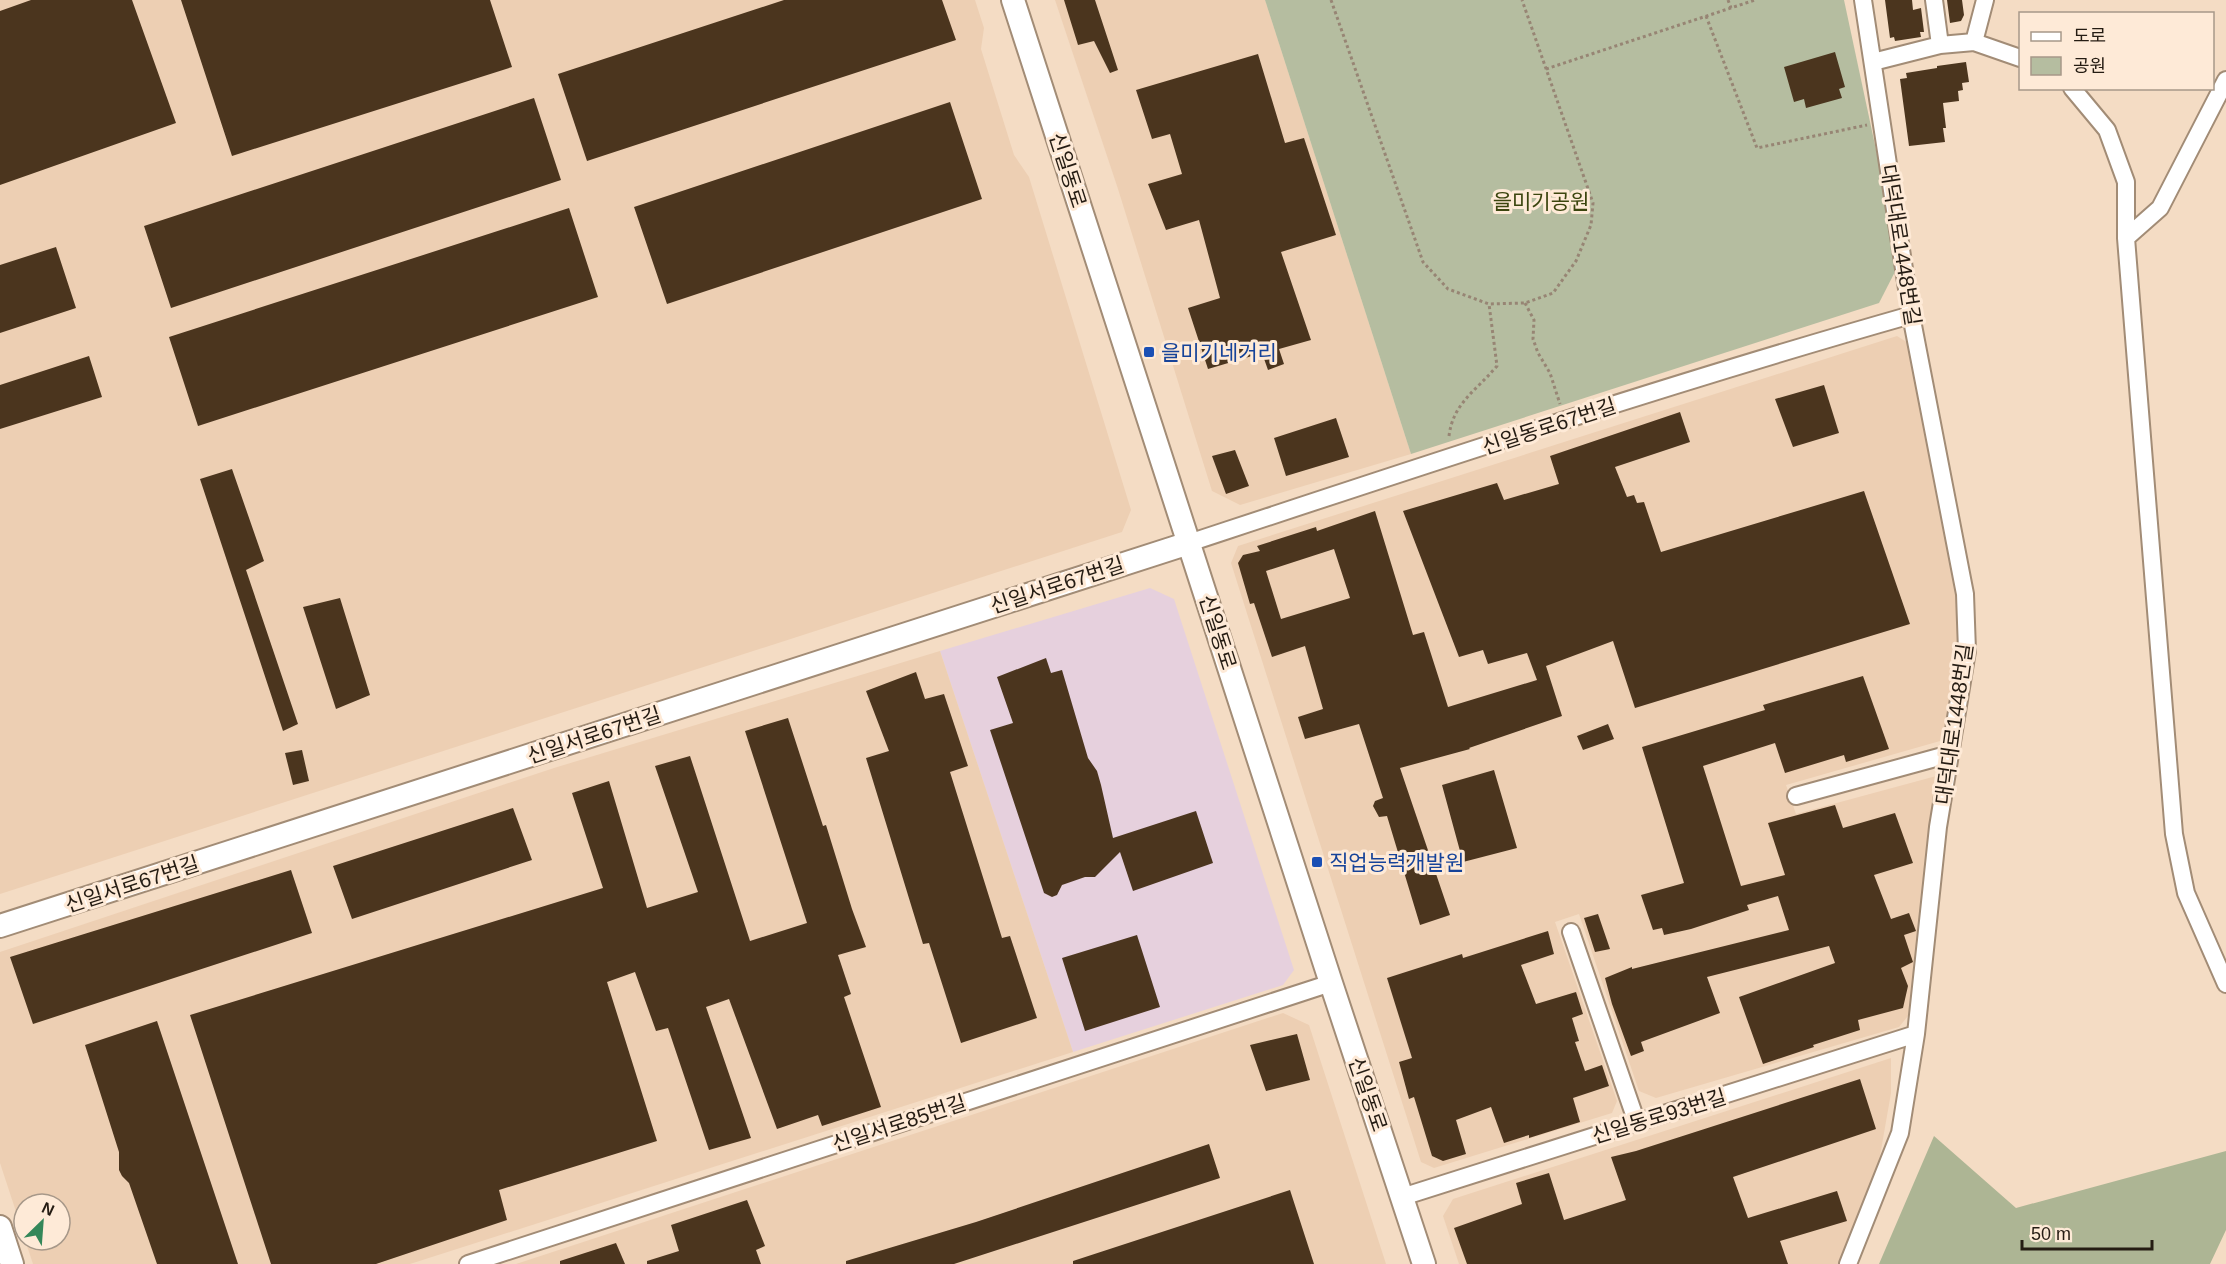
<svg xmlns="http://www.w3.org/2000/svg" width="2226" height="1264" font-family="Helvetica,'Noto Sans KR',sans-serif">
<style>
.commercial{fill:#e6d0dd}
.built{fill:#edcfb3}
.green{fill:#b5bda0}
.forest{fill:#adb594}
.building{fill:#4b351e;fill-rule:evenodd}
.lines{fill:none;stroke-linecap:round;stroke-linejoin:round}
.minor-casing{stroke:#a28c76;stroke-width:20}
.secondary-casing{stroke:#a28c76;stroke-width:26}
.path{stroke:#978574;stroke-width:3;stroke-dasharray:3 3;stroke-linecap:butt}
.minor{stroke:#fff;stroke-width:16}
.secondary{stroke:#fff;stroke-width:22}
.transit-dot{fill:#1a4fb4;stroke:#feead7;stroke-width:2}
.labels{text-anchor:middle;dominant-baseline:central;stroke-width:6;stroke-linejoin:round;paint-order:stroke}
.street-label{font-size:21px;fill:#251c13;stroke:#feead7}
.park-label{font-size:21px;fill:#3b450e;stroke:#feead7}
.transit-label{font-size:21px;fill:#164399;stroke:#feead7;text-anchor:start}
</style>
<rect width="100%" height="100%" fill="#f4dcc4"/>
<path class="commercial" d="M1150 588 1174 599 1294 970 1283 985 1073 1052 940 651Z"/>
<path class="built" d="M0 0H975L984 28 981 49 1014 155 1029 177 1131 510 1122 532 0 894Z
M1055 0H1265L1411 454 1240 505 1212 491 1118 189Z
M1897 336 1913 346 1961 631 1959 666 1947 739 1786 785 1796 814 1940 775 1912 1011 1899 1027 1656 1098 1639 1091 1579 914 1555 922 1617 1101 1612 1113 1434 1168 1421 1162 1231 563 1238 546Z
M940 651 1073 1052 410 1264H33L25 1240H60V1204H24V1236L0 1163V952L554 768Z
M1283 1013 1309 1025 1386 1264H516Z
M1891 1058V1093L1877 1173 1841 1264H1459L1443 1216 1453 1199Z"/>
<path class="green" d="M1265 0H1844L1900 262 1879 303 1411 454Z"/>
<path class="forest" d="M1934 1136 2016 1208 2226 1151V1230L2210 1264H1879Z"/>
<path class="building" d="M31 0H132L176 123 0 185V11Z
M181 0H490L512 67 232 156Z
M784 0H942L956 40 587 161 558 74Z
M1064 0H1095L1118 70 1110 73 1094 41 1078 45Z
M1885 0H1912L1913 10 1921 8 1924 32H1920L1921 37 1895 41 1894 37 1890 38Z
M1947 0H1962L1964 15 1961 21 1950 23Z
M1835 52 1845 87 1839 89 1842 98 1806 108 1804 99 1794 102 1784 67Z
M1258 54 1285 143 1304 138 1336 235 1281 252 1311 340 1279 349 1284 364 1268 370 1262 353 1208 369 1188 308 1220 298 1199 220 1166 230 1148 184 1182 174 1170 134 1152 139 1136 90Z
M1966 62 1969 82 1962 83 1963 90 1958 91 1959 101 1943 103 1946 128H1943L1945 142 1909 146 1900 79 1907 78 1906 73 1937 68V66Z
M534 98 561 180 171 308 144 226Z
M950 102 982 199 667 304 634 207Z
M569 208 598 297 198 426 169 337Z
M56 247 76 308 0 333V265Z
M89 356 102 397 0 429V385Z
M1824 385 1839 433 1793 447 1775 399Z
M1680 412 1690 442 1615 467 1627 497 1634 495 1637 503 1644 502 1661 552 1864 491 1910 624 1635 708 1613 641 1546 666 1562 716 1469 748 1470 749 1400 768 1450 915 1420 925 1387 816 1379 817 1373 806 1375 801 1383 798 1359 724 1305 739 1298 717 1323 709 1305 646 1272 657 1254 603 1250 604 1238 563 1243 555 1260 551 1257 546 1316 527 1317 531 1375 511 1413 635 1424 632 1448 707 1537 680 1527 653 1488 664 1483 650 1459 657 1403 511 1497 483 1504 500 1559 484 1550 456ZM1334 549 1350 598 1281 619 1266 571Z
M1336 418 1349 457 1286 476 1274 438Z
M1235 450 1249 486 1226 494 1212 456Z
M232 469 264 561 246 570 298 724 283 731 200 479Z
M340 598 370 695 336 709 303 607Z
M1046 658 1051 673 1062 670 1088 758 1097 771 1101 785 1113 838 1196 811 1213 863 1133 891 1120 852 1095 877H1085L1062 885 1057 895 1052 897 1044 893 990 730 1013 723 997 677Z
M916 672 925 699 944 694 968 766 950 772 1002 938 1010 936 1037 1018 961 1043 929 943 923 944 866 758 889 751 866 691Z
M1863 676 1889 749 1846 762 1844 755 1785 773 1775 743 1703 766 1741 886 1785 875 1768 823 1835 805 1843 828 1895 813 1913 863 1874 875 1891 919 1909 913 1916 931 1904 935 1913 962 1901 968 1908 986 1903 1008 1858 1020 1860 1030 1813 1045 1814 1047 1763 1064 1739 997 1835 963 1829 946 1707 977 1720 1013 1641 1042 1644 1051 1631 1056 1612 1004 1605 978 1632 967V969L1789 930 1778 896 1747 905 1749 910 1691 929 1664 935 1662 928 1653 930 1641 895 1684 883 1642 747 1765 710 1763 705Z
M788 718 823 826 826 825 852 909 866 947 838 955 851 994 844 997 881 1107 822 1126 818 1115 777 1129 729 999 706 1007 751 1138 709 1150 668 1028 656 1031 635 972 607 982 657 1141 499 1190 507 1220 376 1264H271L190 1015 603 888 572 793 609 781 647 908 698 892 655 766 690 756 750 941 807 923 745 731Z
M1608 724 1614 739 1583 750 1577 736Z
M302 750 309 781 293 785 285 753Z
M1494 770 1517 848 1463 862 1442 785Z
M513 808 532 860 352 919 333 866Z
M291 870 312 933 33 1024 10 957Z
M1598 914 1610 949 1595 952 1584 918Z
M1548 931 1554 954 1521 965 1536 1004 1576 992 1583 1014 1572 1018 1579 1041 1575 1042 1585 1071 1602 1065 1609 1086 1573 1098 1580 1122 1529 1138V1135L1504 1143 1491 1107 1456 1120 1466 1154 1443 1161 1432 1156 1414 1097 1409 1099 1399 1062 1412 1058 1387 978 1462 954 1463 958Z
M1137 935 1160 1007 1085 1031 1062 958Z
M157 1021 238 1264H157L129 1183 122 1176 119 1170V1152L85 1045Z
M1297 1034 1310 1080 1266 1091 1250 1045Z
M1860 1079 1876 1129 1733 1177 1748 1218 1837 1191 1847 1221 1780 1241 1788 1264H1467L1454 1228 1522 1204 1516 1183 1549 1173 1564 1220 1626 1200 1611 1157 1636 1151Z
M1209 1144 1220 1178 954 1264H846V1261L976 1222Z
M1290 1190 1314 1264H1073V1261Z
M747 1200 765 1246 756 1250 761 1264H647V1261L679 1251 671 1225Z
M616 1243 625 1264H560V1261Z"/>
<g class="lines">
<defs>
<path id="minor" d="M1934 0 1940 45
M1974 42 2020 58
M1873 62 1940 45 1974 42 1985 0
M2072 88 2107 130 2126 182V238L2174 834 2186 893 2226 984
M2126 238 2160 208 2226 80
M1189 543C1428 464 1668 384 1911 315
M1796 796 1939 757 1950 756
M1571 932 1637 1123
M1402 1197 1916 1034
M468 1264 1331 983
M1848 1264 1900 1133 1916 1034 1938 827 1967 651 1965 594 1911 315 1863 0"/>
<path id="secondary" d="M1013 0 1331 983 1424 1264
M0 926 1189 543
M0 1227 12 1264"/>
</defs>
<use href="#minor" class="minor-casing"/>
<use href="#secondary" class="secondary-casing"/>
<path class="path" d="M1331 0 1423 262 1448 289 1489 304 1525 303 1553 293 1576 261 1591 225 1593 203 1522 0
M1728 0 1731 8
M1706 16 1757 148 1867 125
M1546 69 1755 0
M1525 303 1534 320 1533 339 1538 353 1550 373 1560 404
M1449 436C1453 403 1476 391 1497 366L1489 304"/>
<use href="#minor" class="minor"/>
<use href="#secondary" class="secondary"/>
</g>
<g class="transit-dot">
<rect x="1143" y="346" width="12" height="12" rx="3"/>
<rect x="1311" y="856" width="12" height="12" rx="3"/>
</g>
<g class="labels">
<g class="street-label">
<text transform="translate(1068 170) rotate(72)">신일동로</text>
<text transform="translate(1901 245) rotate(81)">대덕대로1448번길</text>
<text transform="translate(1549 426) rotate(-18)">신일동로67번길</text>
<text transform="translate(1057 585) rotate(-18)">신일서로67번길</text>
<text transform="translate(1218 632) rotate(72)">신일동로</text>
<text transform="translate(1954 724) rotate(-82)">대덕대로1448번길</text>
<text transform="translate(594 735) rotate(-18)">신일서로67번길</text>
<text transform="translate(132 884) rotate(-18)">신일서로67번길</text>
<text transform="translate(1368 1094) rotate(71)">신일동로</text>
<text transform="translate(1659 1116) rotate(-17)">신일동로93번길</text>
<text transform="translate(899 1123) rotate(-18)">신일서로85번길</text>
</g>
<g class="park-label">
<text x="1541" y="201">을미기공원</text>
</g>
<g class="transit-label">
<text x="1161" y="352">을미기네거리</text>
<text x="1329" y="862">직업능력개발원</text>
</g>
</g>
<rect x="2019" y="12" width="195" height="78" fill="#feead7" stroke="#a79889" stroke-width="1.5"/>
<rect x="2031" y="32" width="30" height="9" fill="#ffffff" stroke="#a79889" stroke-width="1.5"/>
<text x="2073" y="42" font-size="18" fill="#251c13">도로</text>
<rect x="2031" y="57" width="30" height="18" fill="#b5bda0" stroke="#a79889" stroke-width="1.5"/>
<text x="2073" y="72" font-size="18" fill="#251c13">공원</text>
<g transform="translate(42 1222) rotate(25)"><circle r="28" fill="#feead7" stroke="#a79889" stroke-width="1.5"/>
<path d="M0-4.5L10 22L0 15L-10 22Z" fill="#348759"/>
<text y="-9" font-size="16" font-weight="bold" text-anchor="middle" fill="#251c13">N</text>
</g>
<path d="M2022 1240v9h130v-9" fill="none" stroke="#251c13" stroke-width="3"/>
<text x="2031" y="1240" font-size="18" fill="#251c13" stroke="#feead7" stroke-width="4.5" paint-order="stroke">50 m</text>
</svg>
